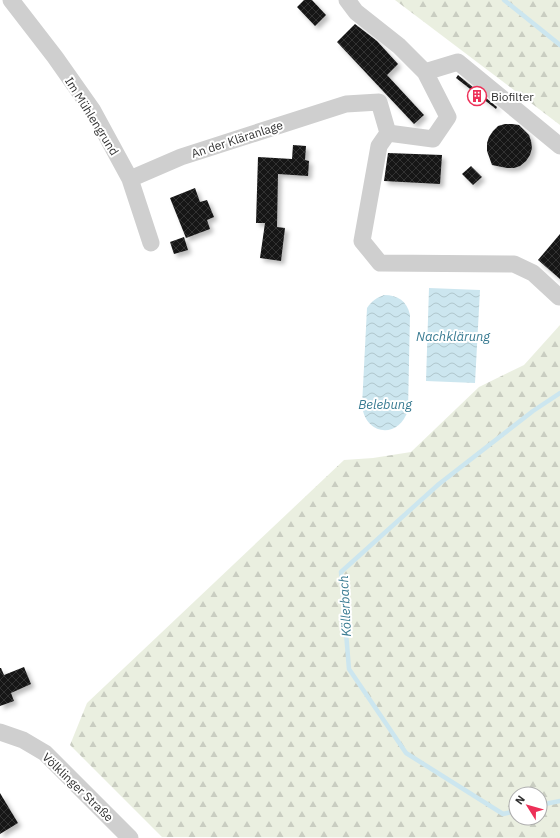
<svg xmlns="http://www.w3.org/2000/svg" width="560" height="838" font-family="'IBM Plex Sans',sans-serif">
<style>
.forest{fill:url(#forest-firs);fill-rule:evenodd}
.water{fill:url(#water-waves)}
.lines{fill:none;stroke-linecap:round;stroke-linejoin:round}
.stream{stroke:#cce6ef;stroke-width:4.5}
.building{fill:url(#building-cross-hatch);filter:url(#shadow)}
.minor{stroke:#cfcfcf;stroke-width:17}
.labels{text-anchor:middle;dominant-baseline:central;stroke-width:4;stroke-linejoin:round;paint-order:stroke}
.poi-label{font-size:12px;fill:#323232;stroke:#fff;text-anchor:start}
.street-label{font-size:12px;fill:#323232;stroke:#fff}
.water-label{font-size:13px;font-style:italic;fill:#397b92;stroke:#fff}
</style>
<defs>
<pattern id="forest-firs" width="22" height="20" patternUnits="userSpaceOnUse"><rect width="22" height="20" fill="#eaefe0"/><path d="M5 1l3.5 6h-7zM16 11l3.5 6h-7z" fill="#c9cdc1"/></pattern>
<pattern id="water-waves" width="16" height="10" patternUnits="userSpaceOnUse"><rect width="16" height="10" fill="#cce6ef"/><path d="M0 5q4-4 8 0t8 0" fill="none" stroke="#b0c6cd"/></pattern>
<pattern id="building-cross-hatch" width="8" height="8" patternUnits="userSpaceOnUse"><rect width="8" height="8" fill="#191919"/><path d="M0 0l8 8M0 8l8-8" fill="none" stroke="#323232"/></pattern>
<filter id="shadow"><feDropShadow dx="3.5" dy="3.5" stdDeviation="2" flood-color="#0004"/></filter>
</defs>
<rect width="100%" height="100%" fill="#fff"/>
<path class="forest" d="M395 0H560V125Z
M560 325V838L162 837 70 745 87 703 344 460 373 458 411 452 479 387 524 365ZM516 794H540V818H516Z"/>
<path class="water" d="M429 288 480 290 475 383 426 381Z
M384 295C398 295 407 301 410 315L408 410C399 439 366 436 362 406L367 308C372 301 376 298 384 295Z"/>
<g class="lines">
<path class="stream" d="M504 0 560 45
M540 805 560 801
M516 811 503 814 406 753 349 669 341 572 439 484 533 411 560 393"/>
</g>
<path class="building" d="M304 0H312L326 15 315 26 297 7Z
M355 24 377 41 398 64 387 75 424 115 414 124 337 42Z
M458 75 497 107 496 109 456 78Z
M505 124H512L519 125 529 135 531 141 532 148 530 155 526 161 520 166 514 168H507L492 165 487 151V143L489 137 493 131 498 126Z
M293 145 306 146 305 160 309 161 308 176 278 174 277 227 285 228 281 261 260 258 265 223H256L258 157 292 159Z
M388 153 442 155 440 184 384 181Z
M471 166 482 177 473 185 462 174Z
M195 188 200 202 207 200 214 217 207 220 210 229 186 238 170 198Z
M560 234V279L538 260Z
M184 237 188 250 174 254 170 242Z
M24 667 31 684 11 693 14 701 0 706V668H1L4 675Z
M0 793 18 823 0 834Z"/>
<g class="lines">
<path class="minor" d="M11 0 55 57 93 111 130 179 151 243
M347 0 356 12 399 46 425 72
M388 133 379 146 362 241 380 263 514 264 533 273 559 297 560 296
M388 133 433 139 448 117 425 72 458 62 560 146
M130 179 181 157 346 104 379 102 388 133
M0 732 23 740 45 753 130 838"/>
</g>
<defs>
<symbol id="building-ring" viewBox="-11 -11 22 22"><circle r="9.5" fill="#fff" stroke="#ed3058" stroke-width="1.5"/><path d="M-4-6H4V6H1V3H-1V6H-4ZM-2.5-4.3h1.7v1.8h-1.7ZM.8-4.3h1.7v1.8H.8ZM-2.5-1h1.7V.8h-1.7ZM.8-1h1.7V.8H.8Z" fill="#ed3058"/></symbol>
</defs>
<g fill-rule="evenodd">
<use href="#building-ring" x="466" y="85" width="22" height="22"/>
</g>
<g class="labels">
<g class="poi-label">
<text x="491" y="96">Biofilter</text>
</g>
<g class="street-label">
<text transform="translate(92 116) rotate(58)">Im Mühlengrund</text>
<text transform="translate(237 139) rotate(-18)">An der Kläranlage</text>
<text transform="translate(78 787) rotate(44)">Völklinger Straße</text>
</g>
<g class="water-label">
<text x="453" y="336">Nachklärung</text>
<text x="385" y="404">Belebung</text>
<text transform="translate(345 606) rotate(-93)">Köllerbach</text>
</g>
</g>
<g transform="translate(528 806) rotate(307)"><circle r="19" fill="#ffffff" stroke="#adadad"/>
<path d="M0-3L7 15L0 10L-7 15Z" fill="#ed3058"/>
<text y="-6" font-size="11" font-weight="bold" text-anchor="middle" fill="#323232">N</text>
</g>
</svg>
